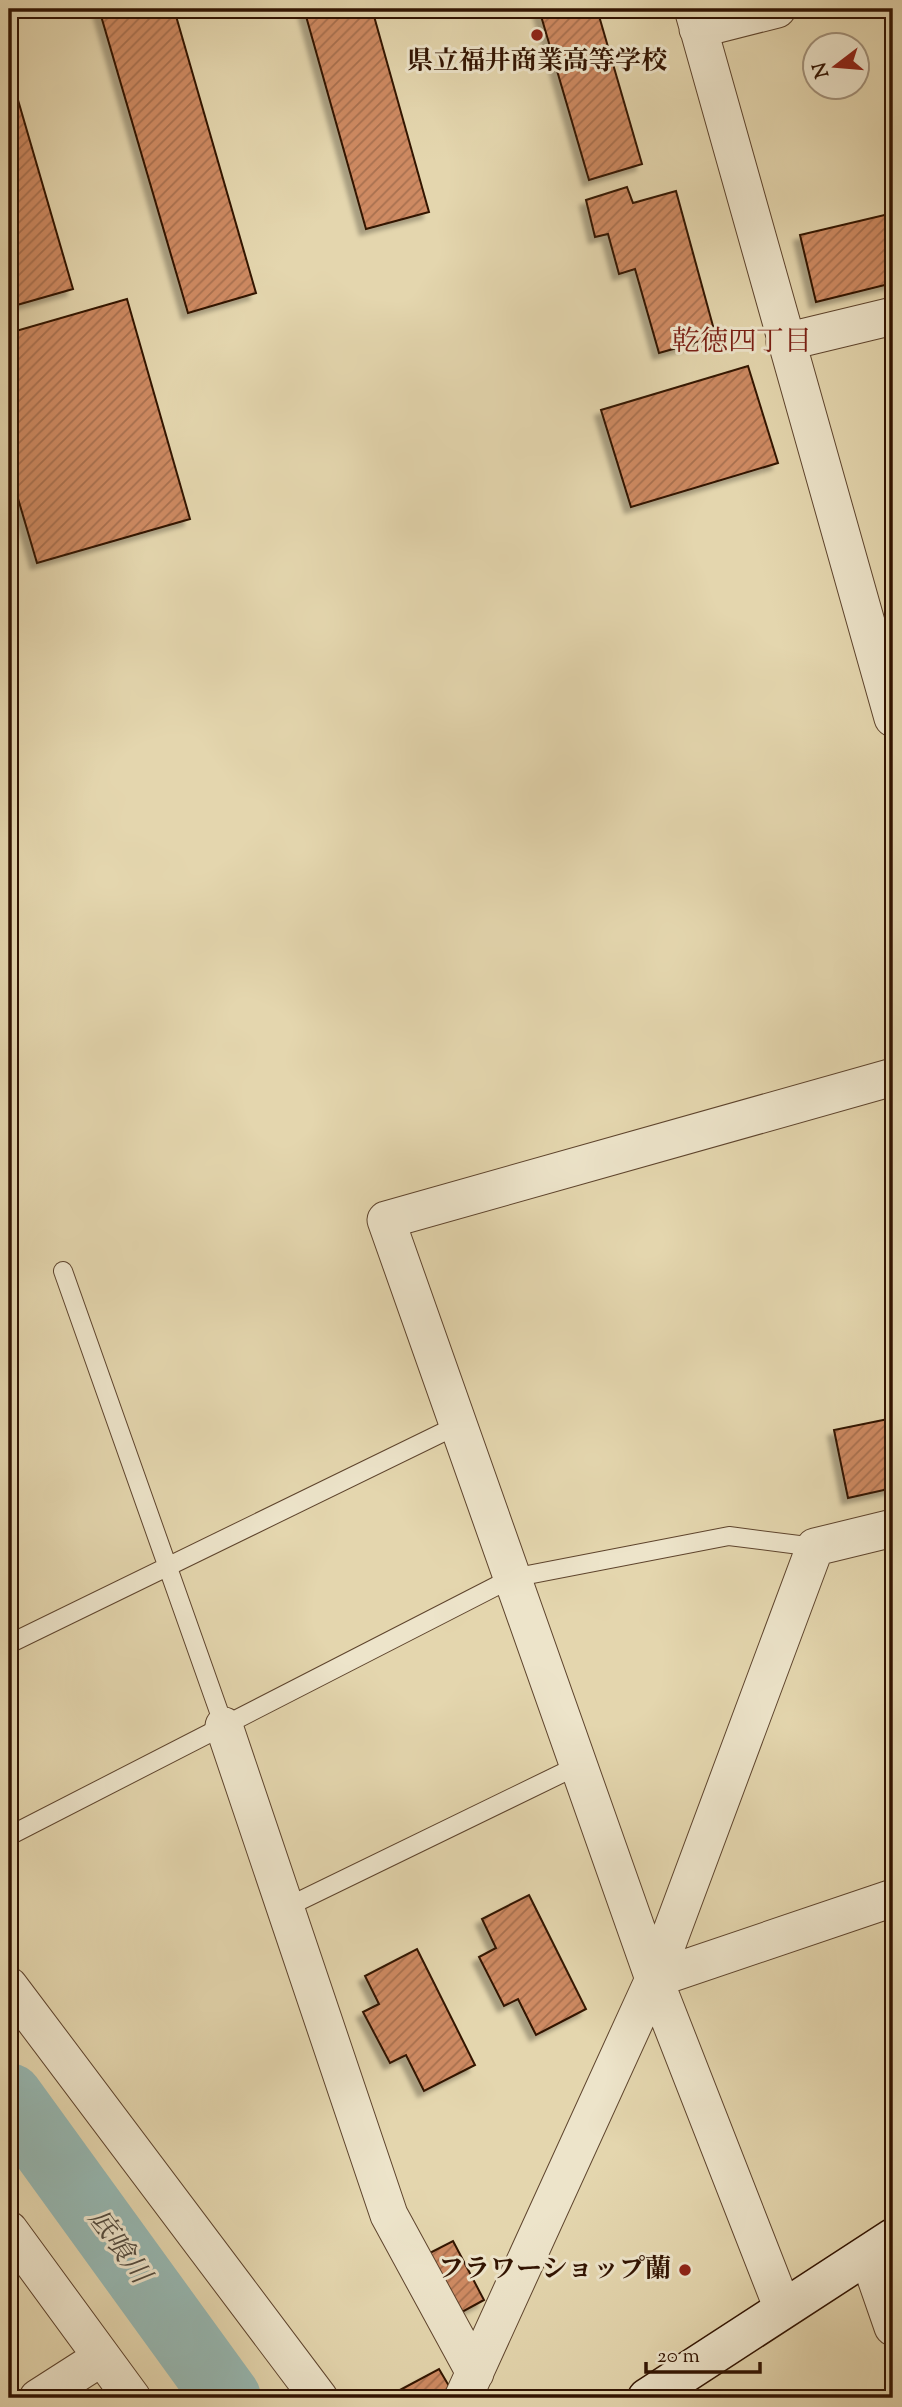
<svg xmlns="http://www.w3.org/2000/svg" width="902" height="2407" font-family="'Sorts Mill Goudy','Noto Serif JP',serif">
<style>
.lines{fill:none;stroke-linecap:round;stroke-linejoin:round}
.river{stroke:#97b8b2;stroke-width:68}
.building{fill:url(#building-hatch);stroke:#321402;stroke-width:2;filter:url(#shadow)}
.lane-casing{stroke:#5e442d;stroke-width:20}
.street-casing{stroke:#5e442d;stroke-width:39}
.secondary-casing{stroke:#321402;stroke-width:41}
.lane{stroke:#ede4ca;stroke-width:18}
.street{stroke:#ede4ca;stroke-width:37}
.secondary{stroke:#ede4ca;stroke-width:38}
.poi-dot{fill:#8f2418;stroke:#ede4ca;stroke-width:2.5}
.labels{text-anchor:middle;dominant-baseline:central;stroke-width:6;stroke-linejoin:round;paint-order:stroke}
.poi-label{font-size:26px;font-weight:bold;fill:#321402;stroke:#ede4ca}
.neighbourhood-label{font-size:28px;fill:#7a1f14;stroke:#ede4ca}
.water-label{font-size:28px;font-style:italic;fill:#554d40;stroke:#ede4ca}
</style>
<defs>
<pattern id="building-hatch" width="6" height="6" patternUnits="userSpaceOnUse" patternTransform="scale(1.75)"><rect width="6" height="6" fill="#ce8a62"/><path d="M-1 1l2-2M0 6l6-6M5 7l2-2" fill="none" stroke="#a8704f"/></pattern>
<filter id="shadow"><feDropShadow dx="-6" dy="6" stdDeviation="2" flood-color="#0004"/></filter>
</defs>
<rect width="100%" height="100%" fill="#e4d6ae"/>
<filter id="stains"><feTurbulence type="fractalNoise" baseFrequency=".00286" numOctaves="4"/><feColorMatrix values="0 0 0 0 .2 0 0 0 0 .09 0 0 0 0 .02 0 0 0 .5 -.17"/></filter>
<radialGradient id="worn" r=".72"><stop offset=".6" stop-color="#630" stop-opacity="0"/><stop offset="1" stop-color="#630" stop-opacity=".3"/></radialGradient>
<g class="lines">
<path class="river" d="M9 2097 227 2398"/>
</g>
<path class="building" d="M99 9H174L256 293 188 313Z
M304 9H372L429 212 366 229Z
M539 9H597L642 164 589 180Z
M9 69 73 289 10 307 9 304Z
M627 187 633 203 676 191 716 337 659 353 635 269 619 274 608 234 595 237 586 200Z
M893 213V283L816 302 800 235Z
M127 299 190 519 37 563 9 468V333Z
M748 366 778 463 631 507 601 410Z
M893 1418V1488L848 1498 834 1430Z
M529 1895 586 2009 536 2035 518 1999 504 2006 479 1957 496 1948 482 1919Z
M417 1949 475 2065 424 2091 406 2055 390 2063 363 2012 379 2004 365 1976Z
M453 2241 484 2300 451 2318 420 2258Z
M439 2369 449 2386 443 2398H385Z"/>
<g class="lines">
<defs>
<path id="lane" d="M63 1271 224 1726
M9 1644 458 1425
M9 1836 512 1578 729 1536 815 1547
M285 1908 579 1765"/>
<path id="street" d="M693 9 893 718
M698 29 777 9
M785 342 893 316
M224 1726 389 2215 475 2373
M654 1979 893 1898
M9 1986 319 2398
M9 2230 132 2398
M868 2255 893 2327
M783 2309 654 1979 386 1220 893 1077
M38 2398 102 2357
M463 2398 654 1979 815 1547 893 1528"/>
<path id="secondary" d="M647 2398 893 2238"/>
</defs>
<use href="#lane" class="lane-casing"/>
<use href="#street" class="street-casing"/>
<use href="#secondary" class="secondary-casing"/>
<use href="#lane" class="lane"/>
<use href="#street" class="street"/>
<use href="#secondary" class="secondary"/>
</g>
<g class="poi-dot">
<circle cx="537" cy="35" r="7"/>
<circle cx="685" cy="2270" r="7"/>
</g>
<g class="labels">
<g class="poi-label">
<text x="537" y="62">県立福井商業高等学校</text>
<text x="671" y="2270" text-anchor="end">フラワーショップ蘭</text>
</g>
<g class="neighbourhood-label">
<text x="742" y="343">乾徳四丁目</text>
</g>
<g class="water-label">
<text transform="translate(118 2247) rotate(54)">底喰川</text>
</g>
</g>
<rect width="902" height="2407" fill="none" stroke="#e4d6ae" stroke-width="35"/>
<rect x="10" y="10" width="881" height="2386" fill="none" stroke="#321402" stroke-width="3.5"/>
<rect x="18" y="18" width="867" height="2372" fill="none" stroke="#321402" stroke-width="2"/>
<g transform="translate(836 66) rotate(254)"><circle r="33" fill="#ede4ca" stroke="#a2917a" stroke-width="2"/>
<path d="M0-5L12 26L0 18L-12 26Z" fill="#8f2418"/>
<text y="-10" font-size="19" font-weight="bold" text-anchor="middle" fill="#321402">N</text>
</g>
<path d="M646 2362v10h114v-10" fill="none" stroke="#321402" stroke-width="3.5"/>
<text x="657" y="2362" font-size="21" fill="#321402" stroke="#ede4ca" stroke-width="5" paint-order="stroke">20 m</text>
<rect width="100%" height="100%" filter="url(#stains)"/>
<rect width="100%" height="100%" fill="url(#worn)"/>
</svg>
